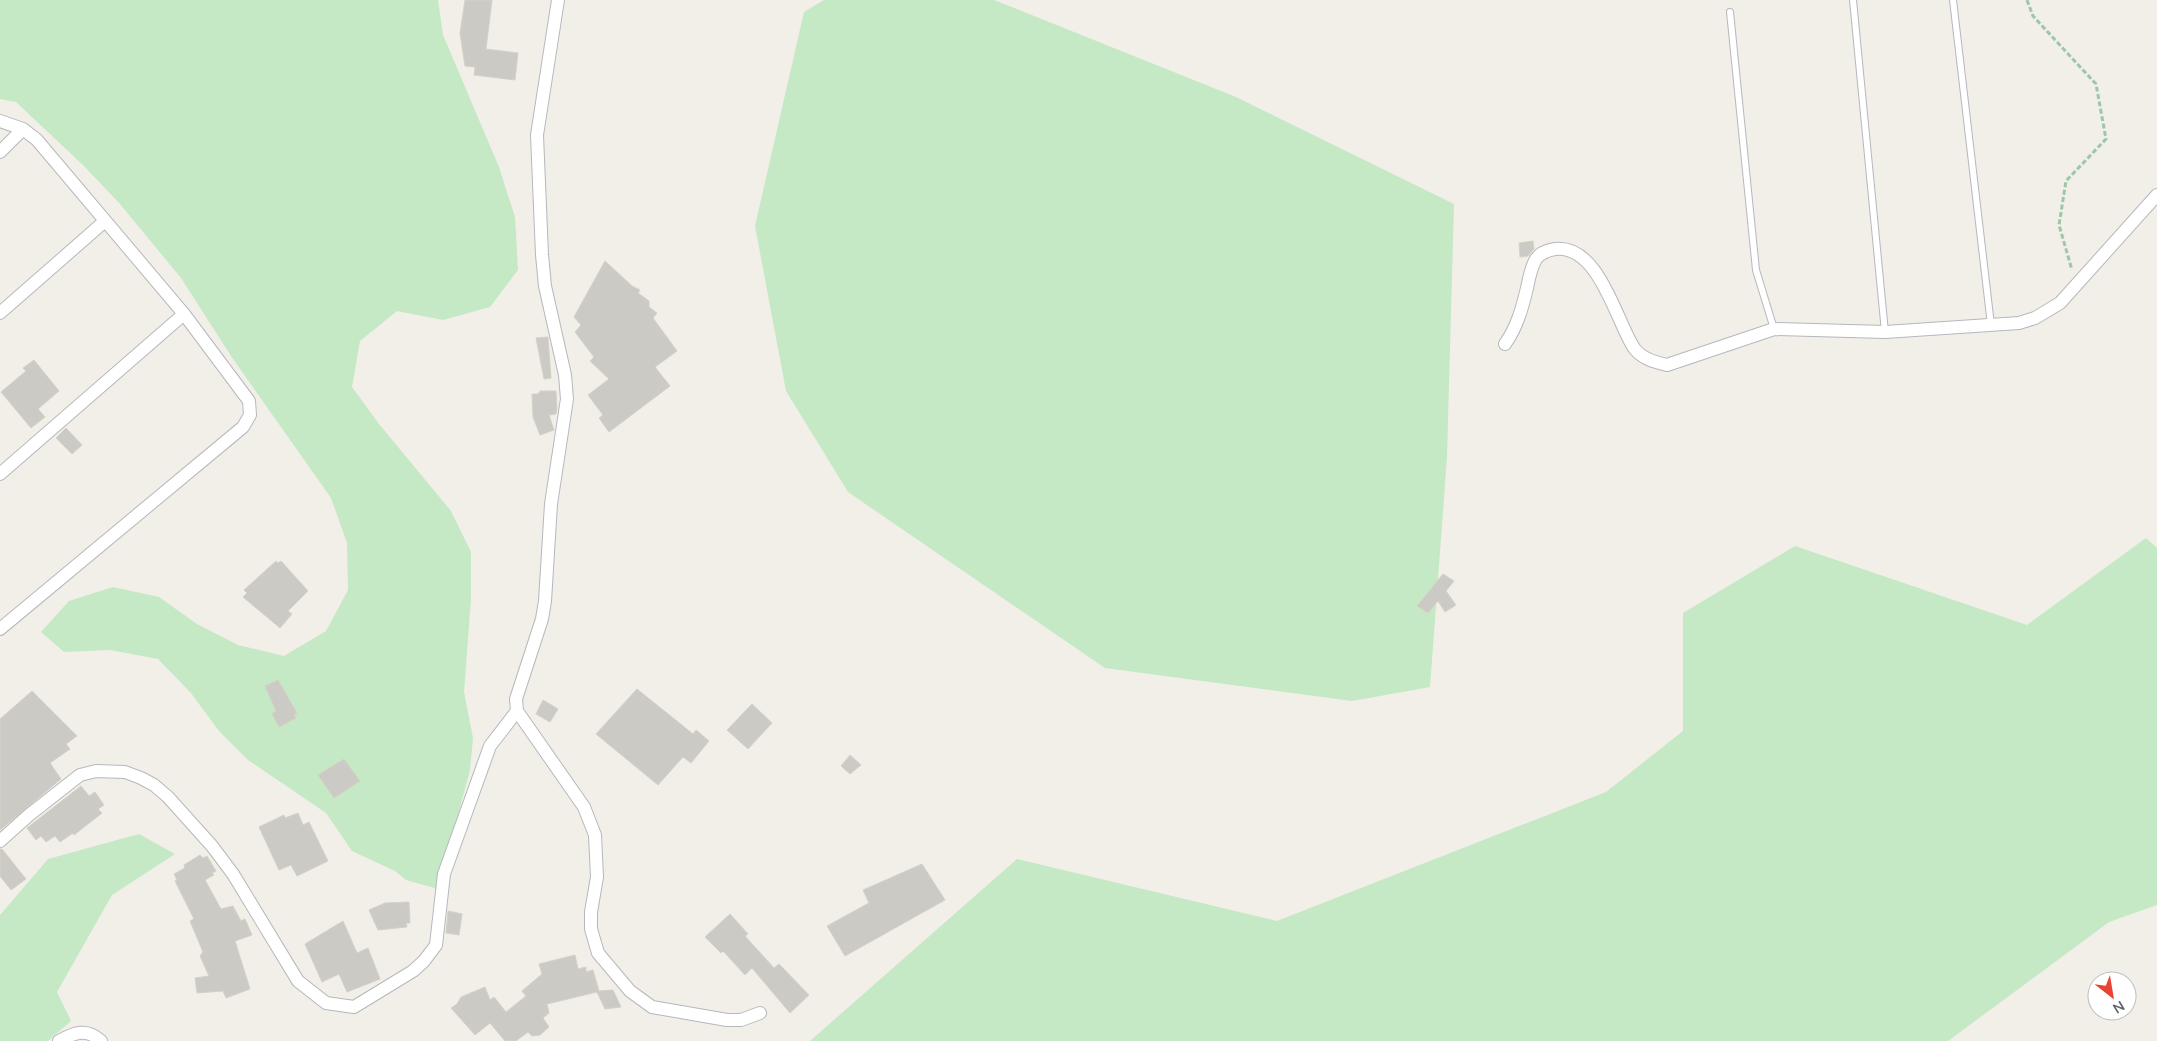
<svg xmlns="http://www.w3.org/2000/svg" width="2157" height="1041" font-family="Mulish,sans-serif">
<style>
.green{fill:#c5e8c5}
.building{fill:#cccac5;stroke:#d6d1c6}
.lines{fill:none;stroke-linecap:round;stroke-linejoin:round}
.lane-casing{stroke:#b5b8bc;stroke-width:8}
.street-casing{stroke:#b5b8bc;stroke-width:14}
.path{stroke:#9cc7a9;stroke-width:3;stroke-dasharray:5 2.5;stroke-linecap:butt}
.lane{stroke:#fff;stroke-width:6}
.street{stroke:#fff;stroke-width:12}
</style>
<rect width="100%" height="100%" fill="#f1efe8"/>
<path class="green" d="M0 0H438L443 35 499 167 515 217 518 270 490 307 443 320 397 311 360 341 352 387 379 424 451 511 471 552V599L464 692 473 738 470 770 438 889 406 880 395 871 352 851 326 813 248 760 219 731 191 693 158 659 110 650 64 652 41 632 69 601 113 587 159 597 197 624 238 645 284 656 326 631 348 590 347 543 331 498 231 356 181 278 120 204 84 166 16 102 0 99Z
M824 0H994L1236 97 1454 204 1447 457 1430 687 1352 701 1105 668 848 492 786 391 755 226 804 12Z
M2146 538 2157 548V905L2109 922 1948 1041H810L1017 859 1277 921 1606 792 1683 731V613L1795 546 2027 625Z
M139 834 175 854 112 895 57 992 71 1021 48 1041H0V915L48 859Z"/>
<path class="building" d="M465 0H492L486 49 518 53 515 80 474 75 475 67 465 66 460 33Z
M1533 241 1534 249 1528 256 1520 257 1519 243Z
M605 261 632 286 640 290 638 293 649 301V307L657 313 653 318 677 351 655 367 670 386 609 432 599 418 603 415 588 395 609 379 590 361 594 357 575 332 581 325 574 317Z
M548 337 551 378 544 379 536 338Z
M34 360 59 391 38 409 45 417 31 428 1 392 26 371 23 368Z
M540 391H556L557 408 556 414 549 415 554 430 540 435 533 417 532 394H538Z
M66 428 82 445 72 454 56 438Z
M276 561 278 563 281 561 308 591 288 611 292 614 280 628 243 597 247 593 244 590Z
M1443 574 1454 581 1446 591 1456 605 1445 612 1438 601 1428 613 1417 606Z
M278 680 297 713 294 715 296 718 279 727 272 714 276 711 265 686Z
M637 689 693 734 696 730 709 741 691 763 683 757 658 785 596 734Z
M32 691 77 736 66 744 70 749 50 763 61 779 0 830V719Z
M543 700 558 709 550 722 536 714Z
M752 704 772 723 748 749 727 730Z
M850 755 861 765 850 774 841 766Z
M344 759 360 781 334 798 318 775Z
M81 786 89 796 95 792 104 805 98 809 102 813 74 835 73 833 60 842 55 836 46 842 41 836 36 840 27 828Z
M298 813 303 825 309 822 328 861 297 876 291 865 279 870 259 827 284 815 285 818Z
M0 849H2L26 879 11 890 0 876Z
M200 855 203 858 207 856 216 871 212 873 214 875 205 880 221 909 233 906 241 921 245 919 252 935 235 941 250 989 226 998 223 991 197 993 195 978 209 976 200 956 203 952 190 921 194 919 175 881 177 880 174 874 185 868 184 865Z
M922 864 945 900 845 956 827 926 869 903 863 890Z
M409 902 410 923H406L407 927 378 930 369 910 385 903Z
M448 911 462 914 459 935 446 933Z
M730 914 748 934 745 936 774 968 779 964 809 995 790 1013 752 968 745 975 723 951 721 953 705 937Z
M343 921 357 953 368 948 380 979 347 992 339 974 322 982 305 944Z
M575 955 578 969 586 967V972L593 970 599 991 613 990 621 1007 605 1009 597 992 547 1004 549 1013 543 1018 549 1027 540 1035 532 1036 528 1032 516 1041H505L490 1023 475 1035 451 1008 457 1004 461 997 485 987 490 1000 494 997 506 1012 526 996 522 991 542 974 539 964Z"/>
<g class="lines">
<defs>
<path id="lane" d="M1853 0 1885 332
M1953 0 1991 325
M1730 12 1756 270 1774 329"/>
<path id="street" d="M558 0 537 135 542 255 545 286 565 375 567 399 551 504 545 601 542 619 516 699 517 711 584 807 595 835 597 877 591 912V929L598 953 630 991 652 1007 727 1020H741L760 1013
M0 121 23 129 37 140 184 314 249 401 250 415 243 427 0 629
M0 152 23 129
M0 313 105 221
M1505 344C1517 327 1522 309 1527 288 1529 278 1531 267 1536 259 1540 253 1549 250 1555 249 1599 244 1616 321 1634 348 1642 359 1655 362 1667 365L1774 329 1885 332 2019 323 2035 318 2060 303 2157 195
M0 474 184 314
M0 841 29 815 80 775 96 771 125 772 141 778 154 785 168 797 212 846 233 874 298 981 326 1003 354 1007 413 971 424 961 436 945 444 874 490 746 517 711
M59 1041C75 1032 87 1028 101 1041"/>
</defs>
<use href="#lane" class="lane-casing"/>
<use href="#street" class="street-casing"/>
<path class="path" d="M2027 0 2033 16 2096 84 2106 139 2066 181 2059 225 2072 270"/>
<use href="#lane" class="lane"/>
<use href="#street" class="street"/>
</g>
<g transform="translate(2112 996) rotate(149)"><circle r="24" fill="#ffffff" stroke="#bfc1c3"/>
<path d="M0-4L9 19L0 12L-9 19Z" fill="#ea4335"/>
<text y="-8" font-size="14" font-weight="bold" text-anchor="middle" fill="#5f6368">N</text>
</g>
</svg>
